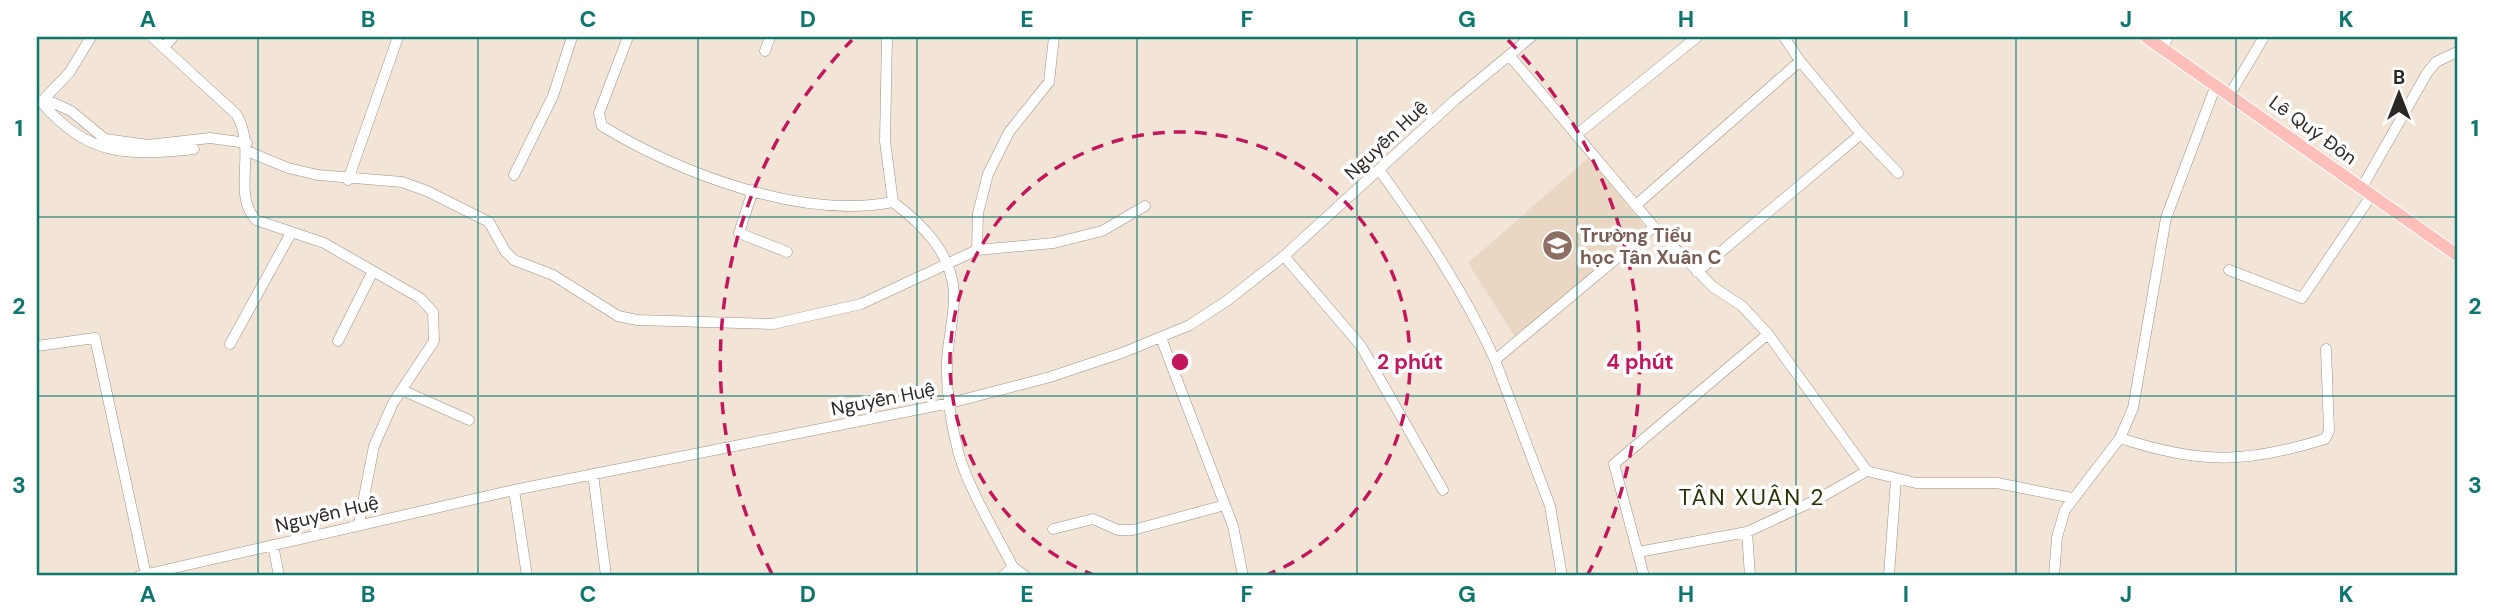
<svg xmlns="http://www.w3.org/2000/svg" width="2494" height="613" font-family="'DM Sans',sans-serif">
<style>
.built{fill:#e9d7c4}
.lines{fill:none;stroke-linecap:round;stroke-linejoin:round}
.minor-casing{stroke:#9c9083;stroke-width:11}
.major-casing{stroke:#fff;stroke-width:14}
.minor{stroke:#fff;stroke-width:10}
.major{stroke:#febfbb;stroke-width:12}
.grid{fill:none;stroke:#0f766e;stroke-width:2;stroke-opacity:0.55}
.ring{fill:none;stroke:#c2185b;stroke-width:3.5;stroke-dasharray:12 9}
.labels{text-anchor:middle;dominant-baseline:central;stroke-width:7;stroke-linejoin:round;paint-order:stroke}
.street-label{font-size:19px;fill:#2c2722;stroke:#fff}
.education-label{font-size:19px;font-weight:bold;fill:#785e54;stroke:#fff;text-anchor:start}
.quarter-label{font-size:23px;letter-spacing:2px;fill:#2b320a;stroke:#fff}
.centre{fill:#c2185b;stroke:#fff;stroke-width:3.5}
.ring-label{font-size:21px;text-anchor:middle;font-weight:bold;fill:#c2185b;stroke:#fff;stroke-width:7;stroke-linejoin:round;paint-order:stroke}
.neatline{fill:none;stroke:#0f766e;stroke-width:2.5}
.grid-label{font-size:23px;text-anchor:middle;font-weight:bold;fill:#0f766e}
</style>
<rect width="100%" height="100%" fill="#f2e5d7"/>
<path class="built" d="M1589 157 1646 229 1515 337 1468 263Z"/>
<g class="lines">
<defs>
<path id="minor" d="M152 37 236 114C258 148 231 194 256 220L324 243 420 298 433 312 434 341 393 403 374 446 359 523
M628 37 599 113 602 126C680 173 801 220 893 202
M887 37 885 141 893 202C922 224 951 252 954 292 955 315 948 338 947 361 946 390 951 423 958 451 967 486 996 534 1013 567L1025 576
M1784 37 1800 61
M164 47 173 37
M2163 48 2168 37
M765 51 770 37
M1509 55 1654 227 1713 287 1742 306 1768 334 1867 471 1916 483H1997L2072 498
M2230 94 2264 37
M45 99 71 111 105 139 148 145 210 138 247 143
M41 102C89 157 126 156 194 149
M41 102 69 73 91 37
M1861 134 1898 173
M1576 135 1697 37
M247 151 288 168 318 175 402 182 427 191 489 222 505 251 514 260 553 275 618 316 637 320 773 324 861 304 977 250 1054 243 1102 231 1145 206
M1380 171C1424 232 1464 291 1495 360L1654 227
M514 175 553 96 572 37
M348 180 398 37
M2361 189 2427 73 2436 62 2457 52
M753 190 739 233 787 252
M1636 205 1800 61 1861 134 1697 272
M977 250 978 213 988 174 1009 132 1049 82 1054 37
M1284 256 1361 346 1443 490
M2229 270 2302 298 2371 196
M1161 338 1233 526 1243 576
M338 341 373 271
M230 344 291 233
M37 346 95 338 146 575
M1495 360 1550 506 1562 576
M402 390 469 420
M2120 438C2199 464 2245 464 2325 439L2329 431 2326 349
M593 474 606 576
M514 490 527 576
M1053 529 1093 519 1118 530H1133L1225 505
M1747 532 1750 576
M273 545 279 576
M1638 552 1747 532 1818 499 1867 471
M139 576 514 490 950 403 1050 377 1122 353 1190 325 1228 300 1284 256 1455 100 1531 37
M1003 576 1013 567
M1644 576 1614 464 1768 334
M1889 576 1896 479
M2054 576 2057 537 2065 510 2120 438 2133 408 2166 218 2216 85"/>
<path id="major" d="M2146 37 2457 255"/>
</defs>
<use href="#minor" class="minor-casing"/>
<use href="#major" class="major-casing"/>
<use href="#minor" class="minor"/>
<use href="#major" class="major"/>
</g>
<path class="grid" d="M258 37V576M478 37V576M698 37V576M917 37V576M1137 37V576M1357 37V576M1577 37V576M1796 37V576M2016 37V576M2236 37V576M37 217H2457M37 396H2457"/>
<g class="ring">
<path d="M1096 576A230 230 0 1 1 1264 576"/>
<path d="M772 574A460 460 0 0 1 852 40M1508 40A460 460 0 0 1 1588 574"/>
</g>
<defs>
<symbol id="school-disc" viewBox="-11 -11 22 22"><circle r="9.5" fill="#8d6e63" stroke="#fff"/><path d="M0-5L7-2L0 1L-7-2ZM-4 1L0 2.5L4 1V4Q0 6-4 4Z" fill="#fff"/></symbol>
</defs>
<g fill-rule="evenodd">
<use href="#school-disc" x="1540" y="228" width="35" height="35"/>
</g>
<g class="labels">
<g class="street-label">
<text transform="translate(2313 130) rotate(36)">Lê Quý Đôn</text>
<text transform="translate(1386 140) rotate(-43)">Nguyễn Huệ</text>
<text transform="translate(883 399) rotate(-11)">Nguyễn Huệ</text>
<text transform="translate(327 514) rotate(-13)">Nguyễn Huệ</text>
</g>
<g class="education-label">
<text x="1580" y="235">Trường Tiểu<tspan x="1580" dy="22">học Tân Xuân C</tspan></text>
</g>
<g class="quarter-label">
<text x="1752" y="497">TÂN XUÂN 2</text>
</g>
</g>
<circle cx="1180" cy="362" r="10" class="centre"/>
<g class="ring-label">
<text x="1410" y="369">2 phút</text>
<text x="1640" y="369">4 phút</text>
</g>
<rect width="2494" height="613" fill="none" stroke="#ffffff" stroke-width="77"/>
<g transform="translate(2399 94)" stroke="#ffffff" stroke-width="5" paint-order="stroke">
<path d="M0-5L12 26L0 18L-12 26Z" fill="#2c2722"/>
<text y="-10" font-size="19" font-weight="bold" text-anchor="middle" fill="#2c2722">B</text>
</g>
<rect x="38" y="38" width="2418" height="536" class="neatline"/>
<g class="grid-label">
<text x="148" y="27">A</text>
<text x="368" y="27">B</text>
<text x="588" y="27">C</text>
<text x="808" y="27">D</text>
<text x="1027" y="27">E</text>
<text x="1247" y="27">F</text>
<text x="1467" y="27">G</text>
<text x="1686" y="27">H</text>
<text x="1906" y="27">I</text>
<text x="2126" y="27">J</text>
<text x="2346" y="27">K</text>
<text x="19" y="136">1</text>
<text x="2475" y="136">1</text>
<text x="19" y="314">2</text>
<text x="2475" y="314">2</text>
<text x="19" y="493">3</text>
<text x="2475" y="493">3</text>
<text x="148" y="602">A</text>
<text x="368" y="602">B</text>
<text x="588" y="602">C</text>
<text x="808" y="602">D</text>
<text x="1027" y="602">E</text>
<text x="1247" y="602">F</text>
<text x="1467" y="602">G</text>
<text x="1686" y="602">H</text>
<text x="1906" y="602">I</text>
<text x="2126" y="602">J</text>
<text x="2346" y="602">K</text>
</g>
</svg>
